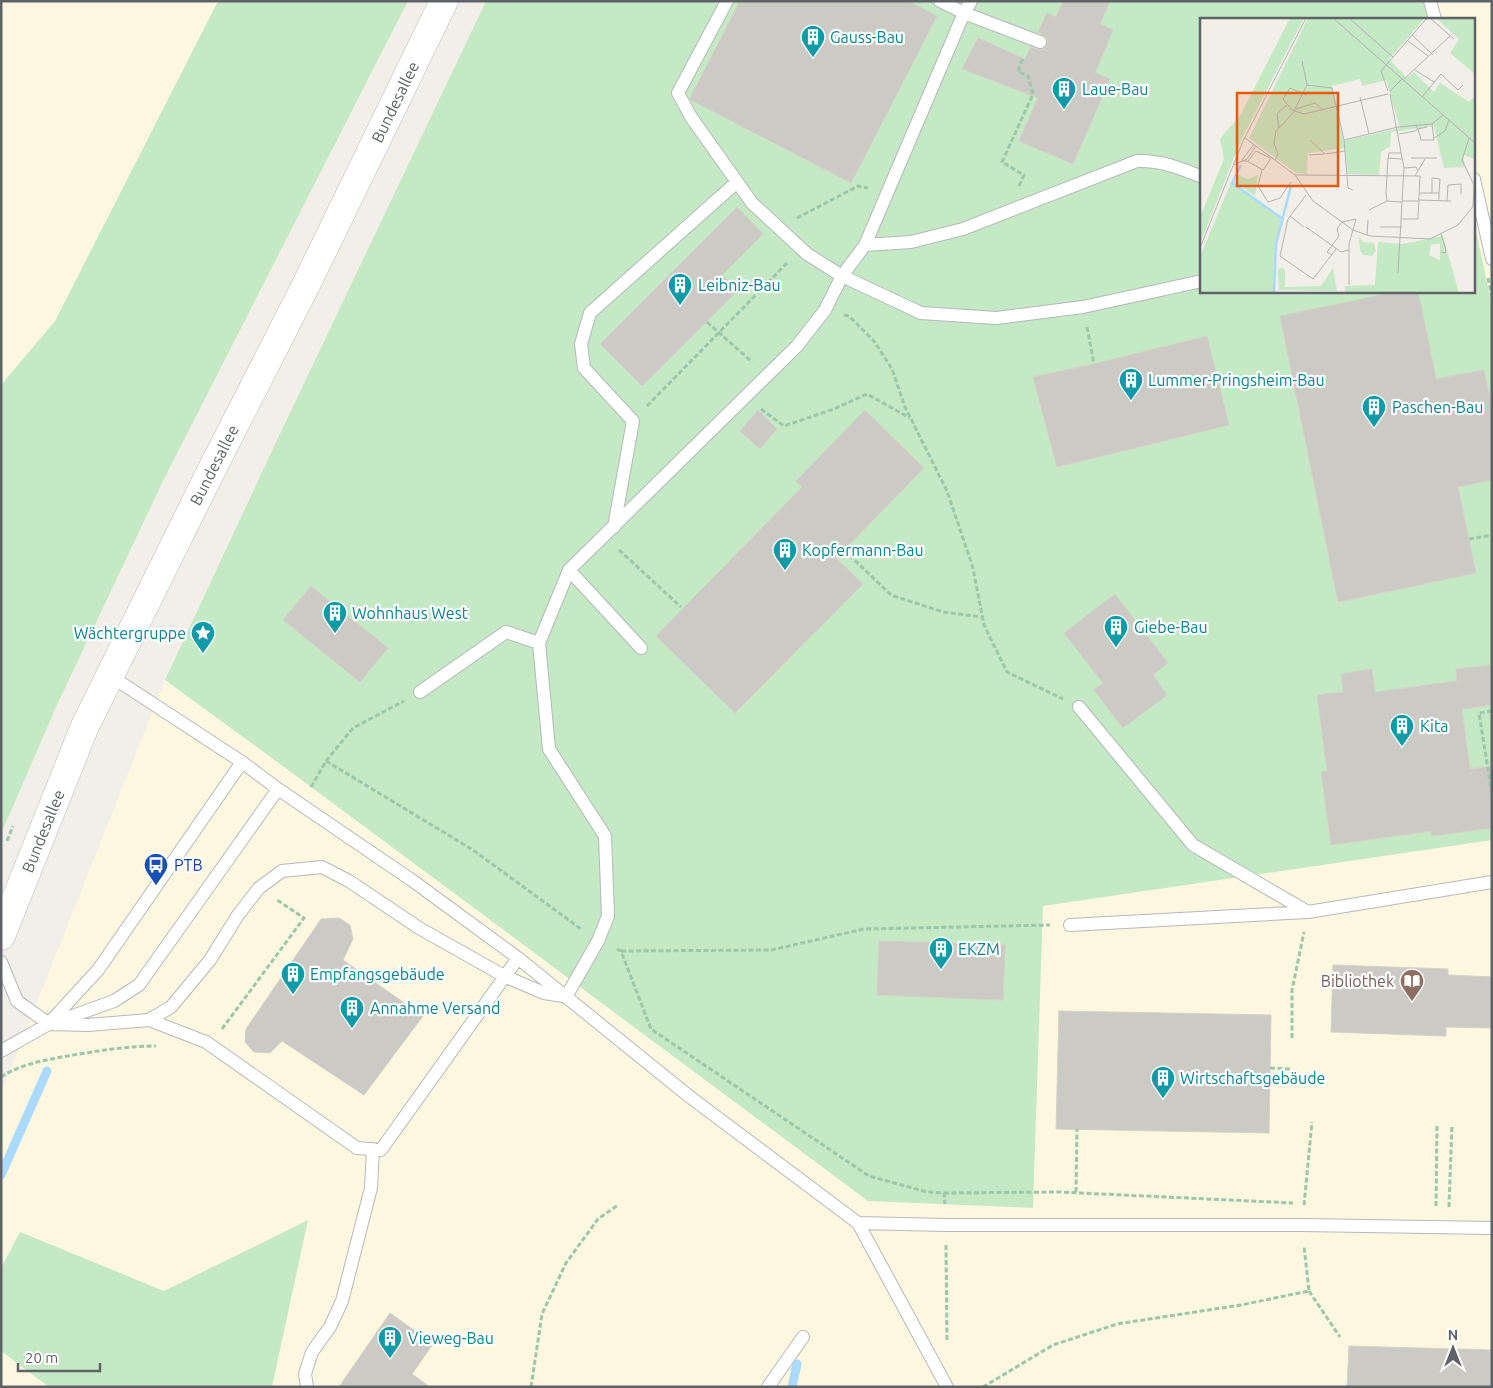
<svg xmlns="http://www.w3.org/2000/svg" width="1493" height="1388" font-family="Ubuntu,sans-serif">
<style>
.commercial{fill:#fef7e0;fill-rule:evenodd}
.green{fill:#c5e8c5}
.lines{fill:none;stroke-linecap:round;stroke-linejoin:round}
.stream{stroke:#aadaff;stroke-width:9}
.building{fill:#cccac5;stroke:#d6d1c6}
.service-casing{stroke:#b5b8bc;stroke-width:14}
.secondary-casing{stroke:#b6babf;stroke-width:29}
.path{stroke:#9cc7a9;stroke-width:3;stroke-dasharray:5 2.5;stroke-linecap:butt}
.service{stroke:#fff;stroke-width:12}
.secondary{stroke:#fff;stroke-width:28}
.labels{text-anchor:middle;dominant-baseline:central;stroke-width:4.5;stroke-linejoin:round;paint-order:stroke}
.culture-label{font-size:16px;fill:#0d838f;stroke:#fff;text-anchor:start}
.street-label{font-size:16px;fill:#5f6368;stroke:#fff}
.transit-label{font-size:16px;fill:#164399;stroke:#fff;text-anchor:start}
.education-label{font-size:16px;fill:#785e54;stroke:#fff;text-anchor:end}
.inset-river{fill:none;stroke:#aadaff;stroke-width:2.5}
.inset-road{fill:none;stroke:#b3b3b1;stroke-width:1}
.view{fill:#e8590c;fill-opacity:0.15;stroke:#e8590c;stroke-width:2.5}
.inset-edge{fill:none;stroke:#5f6368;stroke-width:2.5}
</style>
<rect width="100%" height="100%" fill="#f1efe8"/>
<path class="commercial" d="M1 1H408L163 481 57 705 1 834Z
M486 1H1492V1387H1V1093L165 680 277 440ZM1202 19H1474V291H1202Z"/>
<path class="green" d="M218 1H408L163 481 57 705 1 834V385L55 321Z
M486 1H1429L1433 19H1202V291H1474V221L1492 306V840L1043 906 1033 1208 868 1201 299 778 165 680 277 440Z
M308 1220 272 1387H49L1 1351V1268L20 1232 164 1291Z"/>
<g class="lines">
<path class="stream" d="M1 1175 47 1071
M792 1387 797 1364"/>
</g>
<path class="building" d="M740 1H909L937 16 851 183 691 100 690 98Z
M1063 1H1110L1100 24 1113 30 1095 73 1110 79 1073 164 1019 141 1038 98 962 69 978 38 1025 59 1031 47 1041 50 1045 49 1047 45 1048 40 1046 37 1038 32 1047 13 1056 17Z
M737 207 763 234 722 275 738 290 642 386 600 344Z
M1400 291H1418L1436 379 1484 370 1492 407V480L1458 487 1476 573 1338 602 1280 316Z
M1207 336 1229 425 1057 467 1033 377 1094 364Z
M758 410 777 429 760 449 740 431Z
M865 410 924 468 836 558 863 584 735 713 656 636 802 487 796 481Z
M311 586 388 648 360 682 283 620Z
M1115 594 1168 663 1153 675 1167 695 1123 728 1094 690 1103 683 1064 633Z
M1492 665V705L1462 709 1470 769 1492 766V828L1432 836 1431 831 1331 845 1321 772 1327 771 1317 695 1343 692 1341 674 1372 669 1375 692 1457 681 1456 669Z
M339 918 350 925 353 939 343 960 423 1016 364 1095 282 1041 270 1053 254 1052 245 1042 246 1029 321 919Z
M879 941 1005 945 1003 1000 877 995Z
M1333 965 1448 969V975L1492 977V1028L1446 1027V1036L1331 1032Z
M1059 1011 1271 1015 1269 1133 1056 1129Z
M390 1313 433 1344 412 1374 430 1387H339Z
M1349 1346 1492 1350V1387H1347Z"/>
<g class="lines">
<defs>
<path id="service" d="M727 1 678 93 691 117 752 203 807 254 842 276 921 313 996 318 1083 307 1202 281
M940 1 964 13 1040 42
M1430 1 1435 19
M1474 179 1492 259
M865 245 911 242 963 229 1137 161C1160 160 1180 168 1202 177
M614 527 633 421 584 368 581 344 590 313 737 182
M569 570 641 648
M109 675 242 762 278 789 413 881 518 958 690 1097 858 1223 947 1387
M420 692 506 632 539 643
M1079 707 1193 845 1308 912 1492 882
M1070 925 1307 912
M1 962 17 1001 49 1024 88 1025 149 1020 206 1042 357 1148 381 1150 518 958
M566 997 598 941 608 916 605 836 549 749 539 643 569 570 797 346 825 310 842 276 865 245 964 13 971 1
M149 1020 171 1007 210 960 238 915 259 888 282 871 322 867 349 881 419 928 506 977 544 993 563 996
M51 1021 98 970 242 762
M1 1051 45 1026 114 1001 139 985 278 789
M858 1223 946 1225H1302L1492 1228
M307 1387 305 1374 312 1352 330 1327 342 1301 371 1188 373 1149
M768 1387 803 1337"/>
<path id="secondary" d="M1 936 85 726 209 475 306 285 444 1"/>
</defs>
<use href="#service" class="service-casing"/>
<use href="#secondary" class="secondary-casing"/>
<path class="path" d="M1019 186 1024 175 1002 162 1033 94 1028 76 1018 71 1023 58
M797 218 858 186 868 188
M1488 278 1492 297
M844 315 849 316 874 341 892 369 905 407 947 491 973 568 984 625 1007 672 1063 699
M707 322 752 362
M1087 327 1094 364
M647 406 788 262
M761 409 784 426 834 409 867 394 910 418
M1469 539 1492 535
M619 550 681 607
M844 550 891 595 943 612 982 617
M1492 711 1479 713 1492 794
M326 761 473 850 581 929
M311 787 326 761 353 728 404 701
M7 841 13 826
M617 949 621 951 651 1029 869 1176 927 1192 944 1193 945 1204
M621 951 771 950 864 929 1050 925
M222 1029 304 918 277 900
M1292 1038V990L1304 932
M1270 1068 1292 1069
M1 1077C24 1062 52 1059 79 1054 105 1050 129 1046 156 1046
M1076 1192 1077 1129
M944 1193 1059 1192 1293 1203
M1304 1205 1312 1122
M1436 1206 1437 1125
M1449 1207 1452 1125
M946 1245 947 1342
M1309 1291 1340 1337
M531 1387 542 1314 566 1263 598 1219 618 1205
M983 1387 1053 1345 1117 1324 1241 1305 1309 1291 1304 1246"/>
<use href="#service" class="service"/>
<use href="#secondary" class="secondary"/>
</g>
<defs>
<symbol id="building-pin" viewBox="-11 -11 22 30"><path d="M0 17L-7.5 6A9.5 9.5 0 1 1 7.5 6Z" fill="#0f9aa8" stroke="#fff"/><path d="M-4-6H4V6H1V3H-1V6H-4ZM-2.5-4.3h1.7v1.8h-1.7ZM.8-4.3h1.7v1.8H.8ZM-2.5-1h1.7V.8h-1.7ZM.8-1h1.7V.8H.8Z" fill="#fff"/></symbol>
<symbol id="sight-pin" viewBox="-11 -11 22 30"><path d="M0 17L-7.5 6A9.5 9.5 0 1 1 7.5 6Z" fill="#0f9aa8" stroke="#fff"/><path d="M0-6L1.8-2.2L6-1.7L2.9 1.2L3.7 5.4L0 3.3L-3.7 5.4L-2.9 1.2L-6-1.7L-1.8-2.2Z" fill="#fff"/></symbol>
<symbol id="bus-pin" viewBox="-11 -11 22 30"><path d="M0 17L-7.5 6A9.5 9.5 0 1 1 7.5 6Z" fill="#1a4fb4" stroke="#fff"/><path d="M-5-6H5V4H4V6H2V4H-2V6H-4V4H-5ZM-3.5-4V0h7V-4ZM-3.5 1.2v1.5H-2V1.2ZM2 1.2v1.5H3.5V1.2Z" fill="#fff"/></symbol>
<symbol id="library-pin" viewBox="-11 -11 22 30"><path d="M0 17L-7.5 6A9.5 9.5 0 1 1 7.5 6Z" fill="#8d6e63" stroke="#fff"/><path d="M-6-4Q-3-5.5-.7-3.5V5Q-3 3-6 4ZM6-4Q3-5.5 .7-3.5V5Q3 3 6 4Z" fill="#fff"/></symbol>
</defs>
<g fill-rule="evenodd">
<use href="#building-pin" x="799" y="23" width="28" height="38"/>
<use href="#building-pin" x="1050" y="75" width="28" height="38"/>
<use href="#building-pin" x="666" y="271" width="28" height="38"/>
<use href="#building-pin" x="1117" y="366" width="28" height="38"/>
<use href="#building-pin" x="1360" y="393" width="28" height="38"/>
<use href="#building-pin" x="771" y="536" width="28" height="38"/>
<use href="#building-pin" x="321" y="599" width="28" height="38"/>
<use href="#building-pin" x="1102" y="613" width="28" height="38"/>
<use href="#sight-pin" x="189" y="619" width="28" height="38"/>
<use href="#building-pin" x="1388" y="712" width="28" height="38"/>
<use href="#bus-pin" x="142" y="851" width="28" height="38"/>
<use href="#building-pin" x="927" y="935" width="28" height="38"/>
<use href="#building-pin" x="279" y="960" width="28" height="38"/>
<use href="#library-pin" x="1398" y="967" width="28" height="38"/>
<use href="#building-pin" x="338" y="994" width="28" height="38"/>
<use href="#building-pin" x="1149" y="1064" width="28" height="38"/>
<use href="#building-pin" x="376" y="1324" width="28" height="38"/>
</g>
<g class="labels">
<g class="culture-label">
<text x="830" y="37">Gauss-Bau</text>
<text x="1082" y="89">Laue-Bau</text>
<text x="698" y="285">Leibniz-Bau</text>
<text x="1148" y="380">Lummer-Pringsheim-Bau</text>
<text x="1392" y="407">Paschen-Bau</text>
<text x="802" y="550">Kopfermann-Bau</text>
<text x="352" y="613">Wohnhaus West</text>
<text x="1134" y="627">Giebe-Bau</text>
<text x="186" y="633" text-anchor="end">Wächtergruppe</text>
<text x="1420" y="726">Kita</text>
<text x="958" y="949">EKZM</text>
<text x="310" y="974">Empfangsgebäude</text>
<text x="370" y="1008">Annahme Versand</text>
<text x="1180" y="1078">Wirtschaftsgebäude</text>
<text x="408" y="1338">Vieweg-Bau</text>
</g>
<g class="street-label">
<text transform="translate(395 102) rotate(-64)">Bundesallee</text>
<text transform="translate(214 465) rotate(-63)">Bundesallee</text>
<text transform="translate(43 831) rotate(-68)">Bundesallee</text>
</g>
<g class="transit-label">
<text x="174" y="865">PTB</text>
</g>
<g class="education-label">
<text x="1394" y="981">Bibliothek</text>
</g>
</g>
<g transform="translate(1200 18)">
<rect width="275" height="275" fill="#f1efe8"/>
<path d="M90 0H104L41 122 0 226V199L24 141 20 121 41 96ZM108 0H225L189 41 207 60 214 54 234 74 240 65 269 84 275 78V142L263 136 265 149 244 150 234 108 191 114 190 128 181 134 179 157 148 156 145 130 108 135 107 156 96 155 49 120ZM160 61 162 68 186 62 200 110 143 123 132 68ZM236 0H275V56L250 35 259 21ZM39 157 48 161 58 157 55 178 35 164ZM31 164 84 201 76 226 74 275H0V239ZM159 218 163 224 174 225 176 233 172 238 163 237 160 233ZM243 218 259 275H145V268L175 267 178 224 202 226ZM240 225V242H239L229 237 231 227ZM81 249 85 252V269L121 268 133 250 137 273 79 272 78 252Z" fill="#c5e8c5" fill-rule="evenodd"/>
<path class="inset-river" d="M41 147 32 165 83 201M74 275 76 226 91 168"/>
<path class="inset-road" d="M133 0 275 125M149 0 193 39M230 0 254 21M212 17 233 37M208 23 228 38M102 43 107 67M215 52 234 64M203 62 250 18M188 73 181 53 227 0M190 73 202 61M190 76 204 150 198 255M107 77 90 70 83 81 92 92 104 96 188 76M160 79 169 116M222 79 241 56 258 72 263 67M96 91 115 85 123 92M227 109 218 111 221 122H234L232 106M79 110 77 96 87 87M199 116 215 113 218 111 215 107M45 120 95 157 113 183 153 212 170 218 230 221 258 207 275 186M234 120 245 113 249 102M269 120 262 142 274 167 273 188M110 122 125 136 145 133M144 122 198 109 232 106 243 97M109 137 124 136M188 140 189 135H201M211 140H237M42 142 54 126M75 142 78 136 74 125 76 113 93 95 107 67 132 70 144 122 148 170 153 172M41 143H47L63 152 72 139M48 143 56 133 70 140M34 147 47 141 56 128M204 150 216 149 218 153M62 152 58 168 68 184 80 180 91 164M95 157 220 158 218 201H202M215 158 225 141M220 175H239V182M232 175V160L240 161 239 175M106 177 88 201 80 238 113 261 136 231M218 182 251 183M202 183H218M247 183 248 167 261 166V176M202 184 187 183 186 175 188 140 202 141M169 192 187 183M90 198 104 209M106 209 141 234 149 232M180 209H202M241 216 246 232 245 235 241 234M167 217 168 202M0 230 43 123 106 0M132 237 127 234 139 218 137 211 142 204 156 201 149 226V267"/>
<path class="view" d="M37 75H138V168H37Z"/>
<rect width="275" height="275" class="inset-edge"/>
</g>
<rect width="1493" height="1388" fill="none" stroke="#5f6368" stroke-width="5"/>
<g transform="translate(1453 1348)" stroke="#ffffff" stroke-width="4" paint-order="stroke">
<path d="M0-4L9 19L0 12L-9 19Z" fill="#5f6368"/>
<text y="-8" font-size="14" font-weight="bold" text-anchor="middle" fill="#5f6368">N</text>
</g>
<path d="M18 1363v8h82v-8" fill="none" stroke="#5f6368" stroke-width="2.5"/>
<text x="25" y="1363" font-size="15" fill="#5f6368" stroke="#ffffff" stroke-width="4" paint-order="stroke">20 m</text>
</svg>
